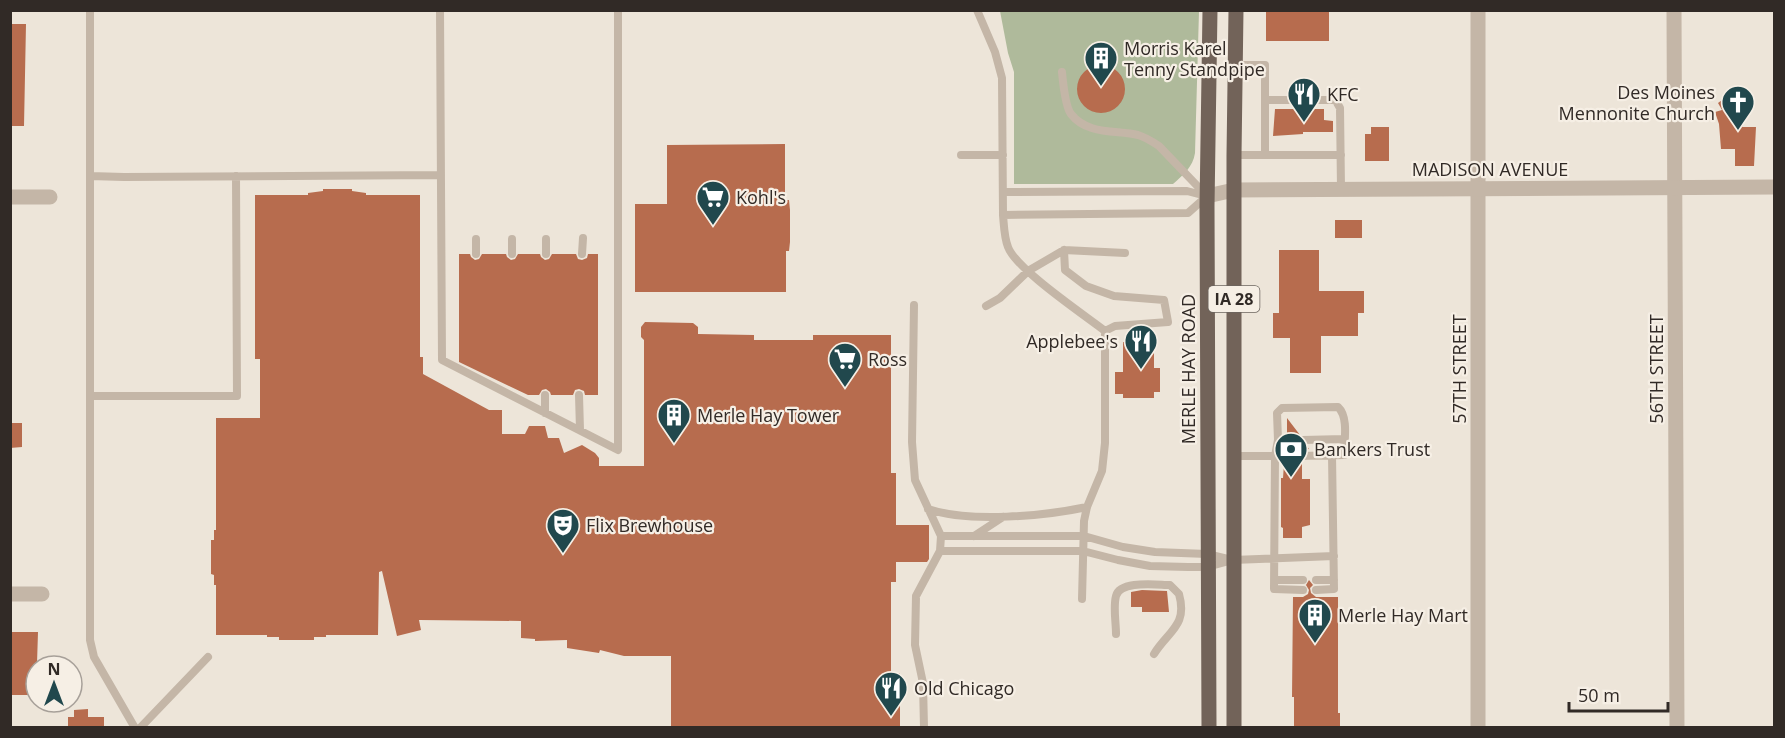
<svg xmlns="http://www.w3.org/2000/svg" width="1785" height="738" font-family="'Open Sans',sans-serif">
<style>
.green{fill:#afba9b}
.building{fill:#b76c4e}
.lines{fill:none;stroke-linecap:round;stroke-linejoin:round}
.service{stroke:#c4b6a7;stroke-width:8}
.minor{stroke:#c4b6a7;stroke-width:15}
.tertiary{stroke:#c4b6a7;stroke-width:15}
.primary{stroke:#726359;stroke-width:15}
.labels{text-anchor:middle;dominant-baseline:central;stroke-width:4.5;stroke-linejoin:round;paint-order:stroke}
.shield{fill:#f6efe5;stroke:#6c655f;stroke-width:1.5}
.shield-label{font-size:16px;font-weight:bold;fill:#312a26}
.poi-label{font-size:18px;fill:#312a26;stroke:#f6efe5;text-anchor:start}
.street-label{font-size:18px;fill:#312a26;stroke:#f6efe5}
</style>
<rect width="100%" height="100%" fill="#ede5d9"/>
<path class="green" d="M1000 11H1199L1195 153C1193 167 1183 175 1173 184H1014V72L1008 53Z"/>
<path class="building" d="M1266 10H1329V41H1266Z
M10 24H26L24 126H10Z
M1077 89a24 24 0 1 1 48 0a24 24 0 1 1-48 0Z
M1726 97 1732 106 1747 112 1742 127H1756L1754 166H1735V149H1721L1719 124 1715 112 1722 110 1718 103Z
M1275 109H1324V120L1333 121V132H1303V134L1273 136Z
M1371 127H1389V161H1365V134H1371Z
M785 144V200H789L790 210V242L789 251H786V292H635V204H667V145Z
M323 189H352V191L366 193V195H420V357H423V374L489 410H502V434H525L529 426H545L548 438H559L564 453 582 445 595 453 599 458V466H644V340L641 337V327L645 322 693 323 698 327V334L754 335V340H813V335H891V473H896V525H929V559L927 562H896V582H891V673H900V728H671V656H624L600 650 599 653 567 648V640L535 641V639L521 638V621L419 620 421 630 397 636 382 571 379 572 378 635H326V637H314V640H279V637H267V635H216V585H214V575L211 574V540H214V530H216V418H260V359H255V195H308V193L323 191Z
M1335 220H1362V238H1335Z
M1279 250H1319V291H1364V313H1358V336H1321V373H1290V338H1273V313H1279Z
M459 254H470L471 257 475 260 479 259 482 254H506L507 257 511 260 515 259 518 254H540L541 257 545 260 549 259 552 254H576L578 259 582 260 587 258 588 254H598V395H585L584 391 579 389 575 390 573 395H551L550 392 546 389 542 390 539 395H528L459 362Z
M1123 342H1154V368H1160V392H1154V398H1123V394H1115V372H1123Z
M1287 418 1300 435 1297 440 1298 444 1307 446 1309 449 1296 451 1293 456 1296 461 1302 462V479H1310V525L1302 527V538H1283V528L1281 527V478H1283L1284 464H1287L1293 457 1292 453 1287 450Z
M10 423H22V447L10 448Z
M1309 580 1313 585 1310 588 1311 593 1316 597H1338V713H1340V728H1294V697H1292L1293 597H1303L1308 594 1309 590 1306 585Z
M1142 590 1167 591 1169 612H1142V607H1131V592Z
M10 632H38L36 695H10Z
M88 709V717H104V728H68V717H74V710Z"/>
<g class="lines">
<path class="service" d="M90 10V640L94 657 135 728
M440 10 442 360 618 450V10
M977 10 995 52 1002 78 1003 215C1004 225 1004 237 1008 247 1016 269 1083 314 1105 331
M1234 65H1265V155
M1062 72C1063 82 1065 106 1071 114 1087 135 1116 130 1138 135 1145 137 1153 142 1159 146L1206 195
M1265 100H1333L1336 101 1340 108 1341 189
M961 155H1003
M1234 155H1341
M90 176 124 177 441 175
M1003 192 1187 191 1206 196
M1003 215 1188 213 1206 197
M476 239V254
M512 239V254
M546 254V239
M582 254 583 238
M914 305 912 442 915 480 941 536 940 551 916 596 915 645 923 683 924 728
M986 306 1000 298 1028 271 1064 250
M1105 331 1115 326 1168 322 1164 300 1114 296 1086 286 1065 270 1064 250 1125 253
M545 395V413
M579 395 580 430
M90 396H237L236 176
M1303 440 1344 439
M1234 456H1287
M1299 456 1344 455C1344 442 1349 417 1338 407L1282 408 1277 413 1278 440 1275 456 1274 589 1303 590
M928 509C969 523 1045 516 1087 507
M941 536H1084L1123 547 1155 552 1207 554 1232 560
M974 536 1003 517
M940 551H1083L1118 560 1150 566 1188 567H1207L1233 560 1334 556
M1274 580H1303
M1316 580H1334
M1316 590 1334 589 1332 455
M1082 599 1084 521 1087 507 1102 471 1105 443V331
M1116 634C1116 622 1113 607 1116 596 1120 580 1157 585 1170 585L1179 594C1188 626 1168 631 1154 654
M140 728 208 657"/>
<path class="minor" d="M1478 10V728
M1674 10 1677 728
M10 197H50
M10 594H42"/>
<path class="tertiary" d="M1207 196 1234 190 1774 187"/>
<path class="primary" d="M1209 728 1207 206 1210 10
M1234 728V155L1236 10"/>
</g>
<defs>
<symbol id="building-pin" viewBox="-11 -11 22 30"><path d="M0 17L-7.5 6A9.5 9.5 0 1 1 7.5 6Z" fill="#21484d" stroke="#f6efe5"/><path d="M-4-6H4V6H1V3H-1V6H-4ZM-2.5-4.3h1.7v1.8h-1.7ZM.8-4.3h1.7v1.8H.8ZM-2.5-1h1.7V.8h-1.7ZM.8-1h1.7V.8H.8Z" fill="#fff"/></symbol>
<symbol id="restaurant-pin" viewBox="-11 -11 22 30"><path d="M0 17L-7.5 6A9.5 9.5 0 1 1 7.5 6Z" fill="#21484d" stroke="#f6efe5"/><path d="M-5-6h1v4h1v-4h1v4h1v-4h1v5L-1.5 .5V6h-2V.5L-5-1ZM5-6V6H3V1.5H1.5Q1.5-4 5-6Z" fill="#fff"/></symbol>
<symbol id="church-pin" viewBox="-11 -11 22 30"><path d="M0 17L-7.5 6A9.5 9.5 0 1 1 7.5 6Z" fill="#21484d" stroke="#f6efe5"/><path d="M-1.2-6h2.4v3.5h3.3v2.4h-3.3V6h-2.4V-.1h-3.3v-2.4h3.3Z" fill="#fff"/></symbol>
<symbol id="supermarket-pin" viewBox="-11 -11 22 30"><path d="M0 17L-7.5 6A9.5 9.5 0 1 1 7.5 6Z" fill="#21484d" stroke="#f6efe5"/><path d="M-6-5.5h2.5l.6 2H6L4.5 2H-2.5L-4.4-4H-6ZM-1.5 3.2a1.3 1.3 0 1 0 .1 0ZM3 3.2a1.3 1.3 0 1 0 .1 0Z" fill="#fff"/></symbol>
<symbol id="bank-pin" viewBox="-11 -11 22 30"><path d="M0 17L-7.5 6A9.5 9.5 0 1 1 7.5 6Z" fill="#21484d" stroke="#f6efe5"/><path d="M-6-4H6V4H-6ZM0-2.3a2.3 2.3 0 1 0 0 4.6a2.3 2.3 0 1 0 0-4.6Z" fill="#fff"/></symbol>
<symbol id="theatre-pin" viewBox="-11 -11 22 30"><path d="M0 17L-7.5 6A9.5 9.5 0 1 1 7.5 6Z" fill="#21484d" stroke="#f6efe5"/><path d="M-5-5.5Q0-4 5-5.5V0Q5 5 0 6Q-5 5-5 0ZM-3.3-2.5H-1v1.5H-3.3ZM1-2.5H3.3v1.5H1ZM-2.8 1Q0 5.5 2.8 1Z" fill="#fff"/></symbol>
</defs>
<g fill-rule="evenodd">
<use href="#building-pin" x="1082" y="39" width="38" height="52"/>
<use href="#restaurant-pin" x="1285" y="75" width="38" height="52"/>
<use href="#church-pin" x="1719" y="83" width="38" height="52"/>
<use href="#supermarket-pin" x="694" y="178" width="38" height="52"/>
<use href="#restaurant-pin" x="1122" y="322" width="38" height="52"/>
<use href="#supermarket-pin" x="826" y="340" width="38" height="52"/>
<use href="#building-pin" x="655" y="396" width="38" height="52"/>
<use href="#bank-pin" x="1272" y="430" width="38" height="52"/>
<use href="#theatre-pin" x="544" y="506" width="38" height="52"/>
<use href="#building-pin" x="1296" y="596" width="38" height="52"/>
<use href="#restaurant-pin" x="872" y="669" width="38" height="52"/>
</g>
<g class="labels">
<rect class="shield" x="1208.5" y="286" width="51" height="26" rx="4.5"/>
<g class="shield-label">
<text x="1234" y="299">IA 28</text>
</g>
<g class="poi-label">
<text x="1124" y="48">Morris Karel<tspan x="1124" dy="21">Tenny Standpipe</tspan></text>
<text x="1715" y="92" text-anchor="end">Des Moines<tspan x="1715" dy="21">Mennonite Church</tspan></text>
<text x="1327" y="94">KFC</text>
<text x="736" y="197">Kohl's</text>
<text x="1118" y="341" text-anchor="end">Applebee's</text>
<text x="868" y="359">Ross</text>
<text x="697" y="415">Merle Hay Tower</text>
<text x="1314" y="449">Bankers Trust</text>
<text x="586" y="525">Flix Brewhouse</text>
<text x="1338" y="615">Merle Hay Mart</text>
<text x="914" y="688">Old Chicago</text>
</g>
<g class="street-label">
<text x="1490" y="169">MADISON AVENUE</text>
<text transform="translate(1188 369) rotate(-90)">MERLE HAY ROAD</text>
<text transform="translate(1459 369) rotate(-90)">57TH STREET</text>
<text transform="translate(1656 369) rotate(-90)">56TH STREET</text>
</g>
</g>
<rect width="1785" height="738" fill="none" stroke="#312a26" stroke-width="24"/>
<g transform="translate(54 684)"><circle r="28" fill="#f6efe5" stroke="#a7a099" stroke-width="1.5"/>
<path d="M0-4.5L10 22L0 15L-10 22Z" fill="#21484d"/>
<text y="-9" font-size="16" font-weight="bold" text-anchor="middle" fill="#312a26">N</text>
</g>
<path d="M1569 702v9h99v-9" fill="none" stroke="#312a26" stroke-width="3"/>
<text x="1578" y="702" font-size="18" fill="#312a26" stroke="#f6efe5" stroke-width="4.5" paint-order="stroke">50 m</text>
</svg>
